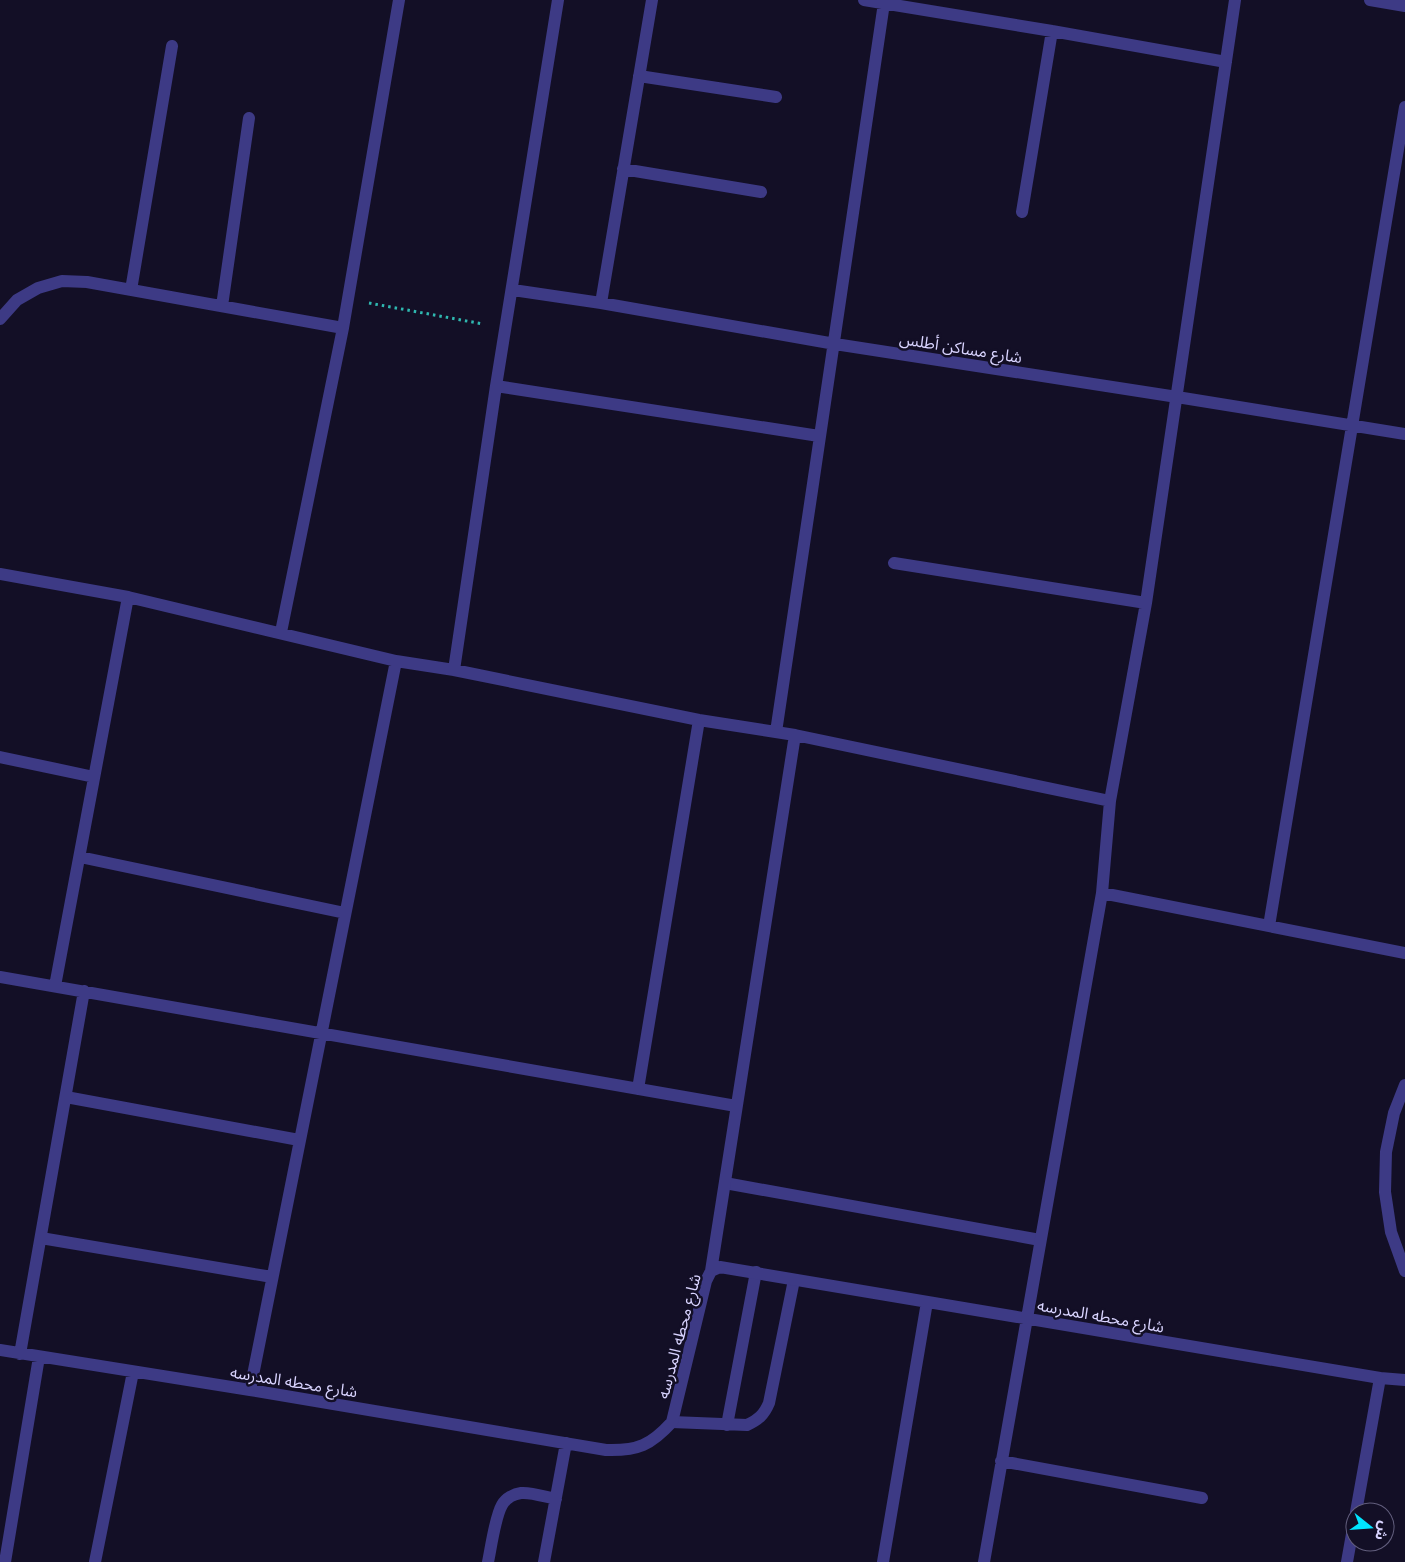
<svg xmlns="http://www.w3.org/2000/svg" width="1405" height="1562" font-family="Lato,'Noto Sans Arabic',sans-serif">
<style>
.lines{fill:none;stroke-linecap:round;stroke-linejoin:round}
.path{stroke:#2fb8b0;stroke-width:3;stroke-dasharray:2.5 4;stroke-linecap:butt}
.lane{stroke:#3d3a85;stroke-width:12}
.street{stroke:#3d3a85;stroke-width:12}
.labels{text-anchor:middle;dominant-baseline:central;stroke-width:5;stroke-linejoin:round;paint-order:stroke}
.street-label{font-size:16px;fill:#d9d4ff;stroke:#130f26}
</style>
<rect width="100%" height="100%" fill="#130f26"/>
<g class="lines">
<path class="path" d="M369 303 483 324"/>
<path class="lane" d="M725 1183 1040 1240
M672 1422 747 1425C758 1420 764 1415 769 1403L794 1280
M727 1425 756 1272"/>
<path class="street" d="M864 0 1052 31 1226 62
M1370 0 1405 6
M639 76 776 97
M623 169 761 192
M1022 212 1052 31
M131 290 172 46
M513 290 601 303 835 344 1177 397 1405 434
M601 303 652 0
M222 306 249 118
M0 319 17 300 38 288 62 281 87 282 343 328
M496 386 819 436
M894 563 1146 603
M0 574 128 597 396 661 454 670 699 720 795 735 1110 801
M281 632 343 328 399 0
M454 670 496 386 558 0
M776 732C812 489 849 246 884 3
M0 757 94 777
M80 857 345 913
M1102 893 1405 953
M1269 926 1405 107
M0 977 736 1106
M55 986 128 597
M1405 1085 1394 1113 1386 1152 1385 1192 1391 1232 1405 1271
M638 1089 699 720
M66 1097 299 1140
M41 1238 272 1277
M711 1271 795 735
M0 1350 250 1390 606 1450C638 1451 651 1445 672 1422L706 1281 711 1271 720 1267 1380 1378 1405 1380
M20 1354 84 991
M250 1390 396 661
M1001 1461 1202 1498
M1356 1512 1380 1378
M5 1562 39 1357
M95 1562 133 1372
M488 1562C491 1548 495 1517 502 1505 506 1498 514 1494 521 1493 532 1492 545 1497 556 1499
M544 1562 566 1443
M883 1562 927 1302
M984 1562 1102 893 1110 801 1146 603 1235 0
M1347 1562 1355 1517"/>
</g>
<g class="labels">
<g class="street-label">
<text transform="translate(961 347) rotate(9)">شارع مساكن أطلس</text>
<text transform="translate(1101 1315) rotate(10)">شارع محطه المدرسه</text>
<text transform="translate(678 1336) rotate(-75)">شارع محطه المدرسه</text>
<text transform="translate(294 1381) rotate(9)">شارع محطه المدرسه</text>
</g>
</g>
<g transform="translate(1370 1527) rotate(107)"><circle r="24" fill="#130f26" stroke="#625e7d"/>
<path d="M0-4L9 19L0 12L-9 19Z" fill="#00e5ff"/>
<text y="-8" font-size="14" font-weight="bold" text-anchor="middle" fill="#d9d4ff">ش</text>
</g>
</svg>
